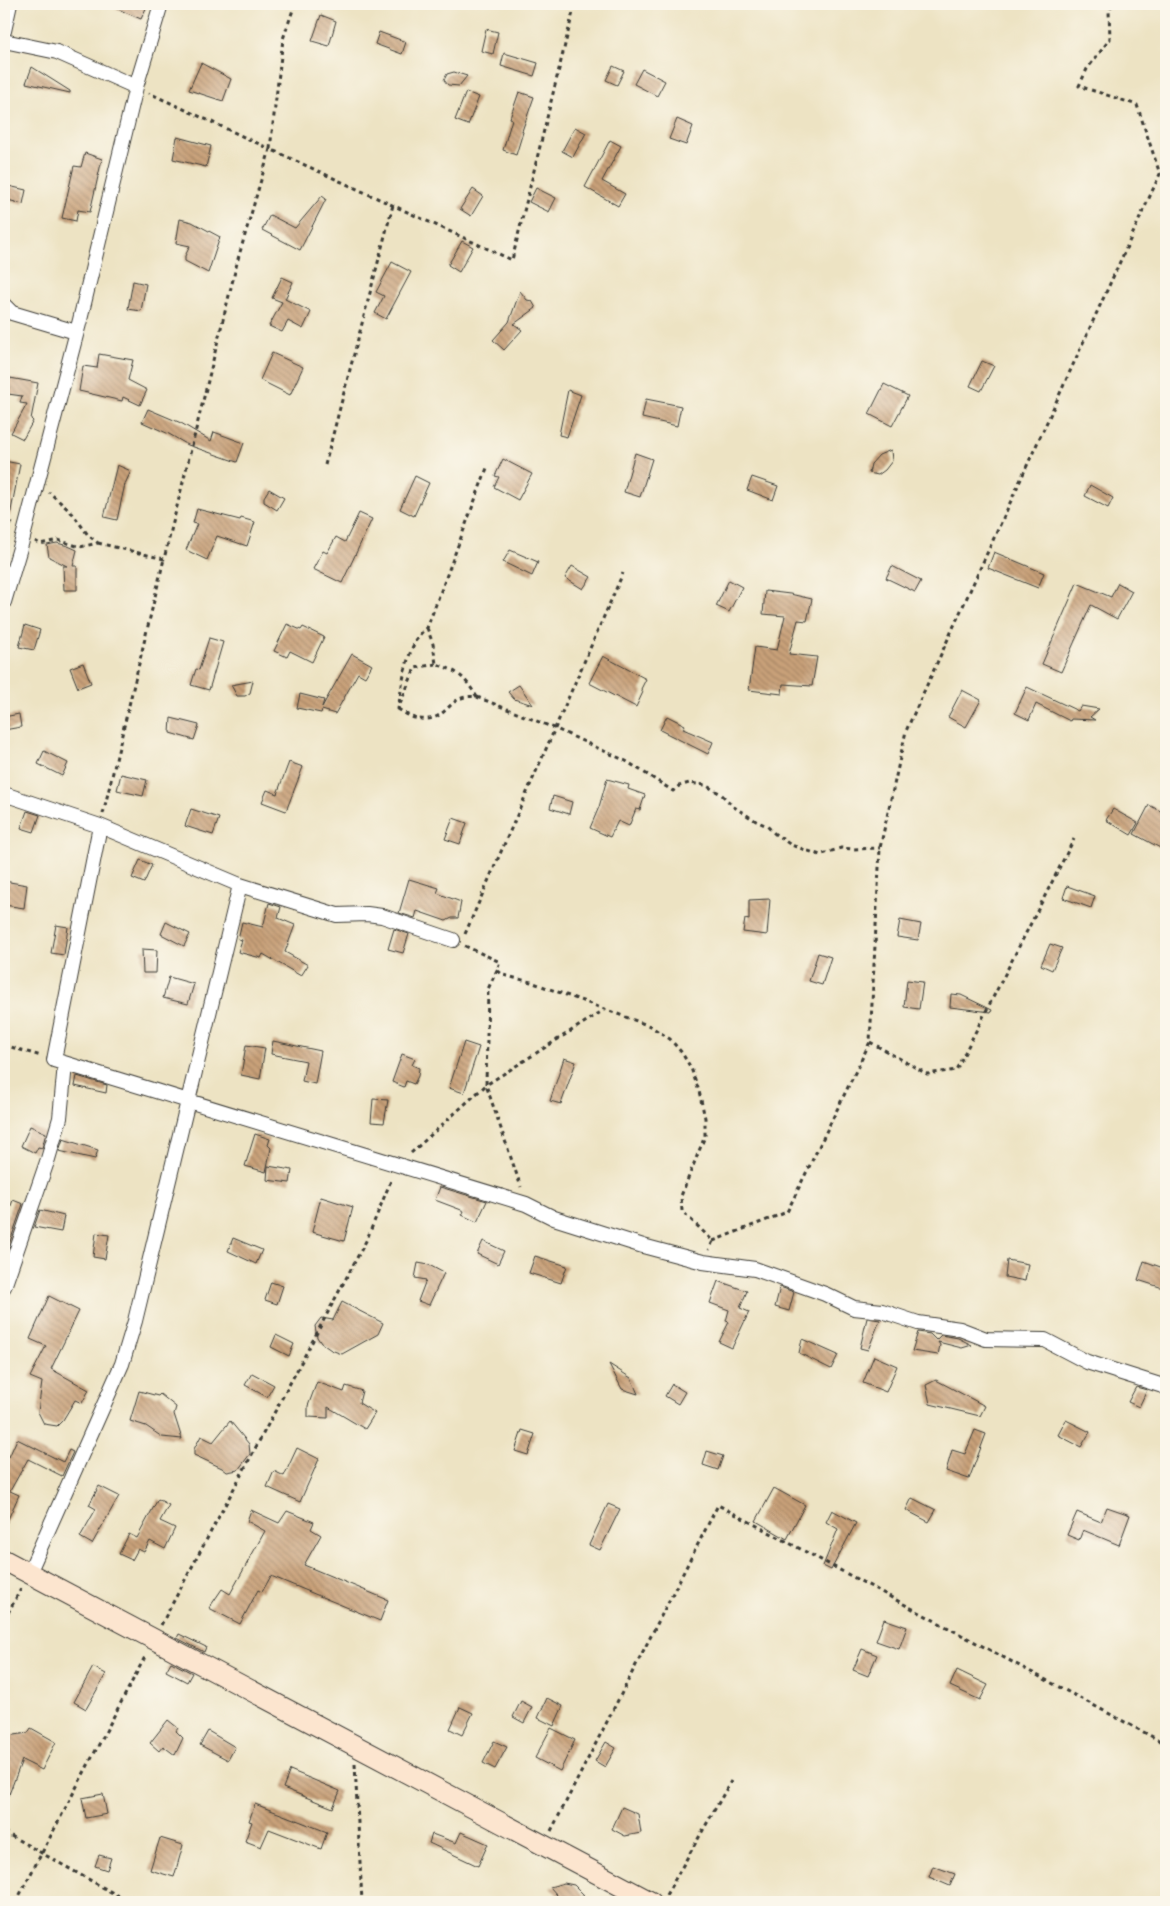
<svg xmlns="http://www.w3.org/2000/svg" width="1170" height="1906" font-family="Caveat,sans-serif">
<style>
.building{fill:url(#building-back-hatch)}
.lines{fill:none;stroke-linecap:round;stroke-linejoin:round}
.street-casing{stroke:#3b3a35;stroke-width:16}
.secondary-casing{stroke:#3b3a35;stroke-width:22}
.path{stroke:#3b3a35;stroke-width:3;stroke-dasharray:4 4;stroke-linecap:butt}
.street{stroke:#fff;stroke-width:14}
.secondary{stroke:#fce5cf;stroke-width:20}
</style>
<defs>
<pattern id="building-back-hatch" width="6" height="6" patternUnits="userSpaceOnUse" patternTransform="scale(1.25)"><rect width="6" height="6" fill="#c9a179"/><path d="M-1 5l2 2M0 0l6 6M5-1l2 2" fill="none" stroke="#a28262"/></pattern>
</defs>
<rect width="100%" height="100%" fill="#fbf7ec"/>
<filter id="ink" filterUnits="userSpaceOnUse"><feTurbulence type="fractalNoise" baseFrequency=".02" numOctaves="2"/><feDisplacementMap in="SourceGraphic" scale="10" xChannelSelector="R" yChannelSelector="G"/><feConvolveMatrix kernelMatrix="1 2 1 2 8 2 1 2 1" color-interpolation-filters="sRGB"/></filter>
<filter id="wash" filterUnits="userSpaceOnUse"><feTurbulence type="fractalNoise" baseFrequency=".0096" numOctaves="4" result="noise"/><feDisplacementMap in="SourceGraphic" scale="20" xChannelSelector="R" yChannelSelector="G"/><feGaussianBlur stdDeviation="1.12" result="paint"/><feColorMatrix in="noise" values="0 0 0 0 0 0 0 0 0 0 0 0 0 0 0 0 0 1.4 0 .05"/><feComposite in="paint" operator="in"/></filter>
<g filter="url(#wash)">
<rect width="100%" height="100%" fill="#ede3c3"/>
<g id="blocks">
<path class="building" d="M106 4H148L141 19Z
M321 15 336 21 329 46 312 41Z
M486 29 498 32 493 54 481 51Z
M379 32 406 42 402 54 375 44Z
M504 53 538 63 534 76 501 66Z
M201 63 231 79 223 101 189 90Z
M613 66 624 71 617 85 606 80Z
M32 67 70 91V93L26 83Z
M642 69 665 81 657 96 634 84Z
M454 72 467 76 459 86 448 85 444 80 447 74Z
M466 92 479 97 468 125 455 120Z
M519 92 534 97 522 131 523 132 516 155 503 150 512 119 510 118Z
M677 119 693 126 686 145 669 139Z
M575 127 586 133 573 157 562 151Z
M177 137 211 146 206 167 173 159Z
M610 140 621 146 602 181 625 194 618 206 585 187Z
M85 153 102 159 90 212 78 210 76 221 62 218 74 166 81 167Z
M4 185 26 190 23 204 4 199Z
M536 188 556 198 549 212 529 202Z
M473 189 483 196 471 216 460 209Z
M322 196 326 199 300 250 262 230 270 215 295 228Z
M180 219 192 222 220 237 208 273 185 261V256L190 246 176 243Z
M462 241 473 247 459 272 448 265Z
M392 262 411 272 386 319 375 313 384 296 376 292Z
M282 277 293 282 285 299 311 312 303 329 288 321 282 332 269 326 282 302 272 298Z
M133 281 146 284 141 311 128 309Z
M520 291 527 300 532 301 536 308 514 324 522 330 504 350 493 340 509 322Z
M272 353 303 367 290 395 260 380Z
M99 354 133 360 128 380 147 390 140 405 123 397 122 401 79 391 83 366 97 368Z
M982 361 994 366 981 391 970 386Z
M10 378 38 383 31 419 33 421 23 439 11 433 27 404 20 403 22 396 8 394Z
M884 384 908 396 892 426 869 414Z
M568 390 581 395 567 437 559 435Z
M646 399 681 406 677 426 642 418Z
M148 409 181 423 211 441 214 432 244 443 237 462 188 445 169 434 142 422Z
M891 450 892 461 885 470 878 475 869 473 871 464 879 455Z
M635 453 652 459 640 497 624 492Z
M503 459 532 474 518 500 494 487 499 477 495 476Z
M4 461 20 464 10 516H4Z
M117 465 131 471 125 484 117 520 104 517Z
M415 476 429 483 414 516 400 509Z
M752 477 778 486 773 500 747 490Z
M1090 485 1113 498 1108 508 1085 496Z
M269 489 284 498 277 510 264 502V497Z
M197 509 240 520 241 518 255 522 247 546 217 536 207 560 186 550 197 524 193 523Z
M359 513 372 519 342 583 313 569 323 551 327 553 336 537 345 542Z
M57 543 68 546 77 550 73 566H77V590H64L63 566H67L49 557 47 545Z
M510 550 538 562 532 576 503 562Z
M994 552 1044 573 1038 588 988 568Z
M572 566 591 577 583 589 565 578Z
M892 566 921 581 915 592 886 578Z
M729 580 742 587 729 612 716 606Z
M1077 583 1111 597 1118 583 1132 591 1117 619 1091 605 1061 672 1042 664Z
M765 591 790 594 812 599 807 621 798 620 789 654 817 657 812 686 783 684 782 694 749 690 755 647 777 650 785 616 763 614Z
M287 624 301 630 303 627 324 637 312 662 290 651 287 657 274 651Z
M25 625 40 630 34 650 19 647Z
M209 638 223 642 209 690 191 685 196 669 199 670Z
M352 654 372 665 365 677 358 673 335 714 322 710 321 713 297 708 300 694 324 700 322 707Z
M603 656 646 679 641 689 643 692 636 707 589 683Z
M83 663 91 683 78 688 70 668Z
M253 681 250 693 245 696H237L231 685Z
M519 685 533 705 514 699 508 692Z
M1027 687 1078 711 1081 706 1099 709 1090 717 1095 720 1071 719 1070 721 1036 704 1029 720 1015 713Z
M962 690 981 700 966 727 948 717Z
M19 714 21 727 4 730V717Z
M667 716 685 725 683 729 713 742 708 754 660 730Z
M171 718 199 725 194 740 170 733Z
M44 751 68 763 62 776 38 764Z
M289 762 303 767 286 811 262 802 267 790 277 794Z
M121 774 147 780 143 796 117 790Z
M607 779 629 785 628 789 645 795 640 810 636 809 629 826 618 821 610 837 590 828 599 807Z
M553 796 572 802 569 814 550 808Z
M1149 805 1166 814V851L1134 834Z
M191 809 219 818 213 835 185 826Z
M1113 809 1138 823 1131 835 1106 820Z
M27 811 40 815 34 832 21 828Z
M453 818 467 823 460 844 445 839Z
M140 860 152 865 144 883 132 878Z
M409 879 439 888 437 893 461 902 458 918H452L446 921 417 911 415 918 399 913Z
M4 881 27 885 24 908 4 905Z
M1067 886 1095 896 1091 908 1063 898Z
M770 899 767 935 743 932 745 919 749 920V900Z
M269 903 281 907 278 918 295 925 285 952 308 965 301 976 263 954 261 958 238 952 242 940 238 939 242 922 263 927Z
M900 920 921 924 918 940 897 937Z
M166 922 190 934 184 946 161 934Z
M56 925 68 927 64 955 51 953Z
M394 929 409 934 403 953 388 949Z
M1050 944 1062 948 1052 970 1041 965Z
M142 949 157 950 156 973H143Z
M818 953 831 957 822 985 809 981Z
M169 977 194 984 188 1004 163 998Z
M907 980 923 982 919 1009 904 1007Z
M951 994 961 995 992 1010 991 1012 950 1007Z
M273 1041 321 1051 315 1084 302 1081 306 1061 271 1054Z
M464 1042 479 1047 464 1093 449 1088Z
M246 1045 265 1048 260 1079 241 1075Z
M402 1054 415 1059 412 1065 419 1068 418 1076 414 1084 406 1081 404 1087 392 1082Z
M564 1058 576 1062 561 1104 550 1101Z
M77 1076 107 1085 106 1093 75 1086Z
M373 1099 388 1100 384 1123 371 1122Z
M30 1126 46 1133 42 1148 38 1147 35 1153 21 1146Z
M255 1134 270 1139 268 1145 271 1148 266 1172 245 1166Z
M63 1139 98 1150 95 1159 59 1151Z
M268 1166 292 1170 290 1183 267 1180Z
M440 1187 487 1201 477 1222 462 1215 464 1211 435 1200Z
M321 1197 353 1207 344 1241 312 1232Z
M13 1200 23 1204 4 1259V1225Z
M40 1210 64 1216 61 1232 34 1227Z
M96 1233 109 1235 105 1259 93 1257Z
M233 1238 262 1250 256 1264 228 1251Z
M483 1241 504 1251 498 1264 477 1254Z
M535 1256 567 1266 561 1283 529 1273Z
M1007 1260 1028 1264 1025 1281 1005 1277Z
M1144 1261 1166 1269V1289L1138 1280Z
M418 1263 429 1265 444 1273 429 1305 418 1301 426 1280 415 1278Z
M718 1281 747 1291 740 1308 749 1312 732 1348 719 1342 729 1322 726 1321 729 1310 710 1303Z
M271 1282 283 1286 277 1304 265 1300Z
M780 1287 794 1292 789 1311 775 1307Z
M49 1296 79 1311 51 1369 89 1390 82 1403 75 1400 63 1420 57 1426 44 1424 38 1412 42 1382 30 1377 46 1346 30 1339Z
M342 1302 383 1323 378 1334 342 1354 331 1350 321 1343 317 1337 315 1326 321 1318 333 1320Z
M867 1318 880 1320 868 1350 860 1348Z
M918 1332 930 1334 936 1340 941 1335 958 1338 972 1345 962 1348 938 1342 940 1345 938 1355 912 1351Z
M276 1335 294 1344 289 1356 271 1347Z
M802 1339 838 1355 831 1369 799 1353Z
M874 1356 897 1366 886 1392 863 1383Z
M609 1364 631 1378 638 1394 622 1389Z
M252 1373 274 1385 267 1397 245 1385Z
M936 1380 985 1406 980 1416 930 1404 926 1385Z
M317 1382 344 1392 346 1386 362 1391 359 1403 375 1413 365 1429 328 1407V1418L308 1417V1406Z
M672 1384 685 1392 678 1404 665 1396Z
M1136 1387 1147 1390 1139 1407 1128 1402Z
M139 1391 158 1396 160 1394 176 1407 174 1414 182 1439 162 1437 146 1426 130 1421Z
M1066 1420 1090 1432 1081 1447 1058 1435Z
M230 1421 249 1444 250 1454 238 1470 227 1472 222 1468 194 1455V1449L201 1436 213 1442Z
M522 1430 535 1434 528 1455 515 1451Z
M975 1430 986 1434 969 1479 946 1471 952 1450 965 1454Z
M17 1439 63 1462 69 1450 73 1452 62 1476 28 1459 10 1491 19 1495 4 1528V1454L9 1457Z
M297 1448 319 1459 300 1502 267 1487 274 1471 284 1476Z
M707 1451 723 1456 718 1470 703 1465Z
M99 1486 119 1496 92 1544 80 1537 96 1509 89 1505Z
M774 1488 805 1505 787 1539 756 1521Z
M912 1498 936 1510 929 1522 906 1510Z
M158 1499 169 1505 160 1521 175 1528 165 1549 150 1541 144 1552 138 1549 132 1560 119 1554 129 1534 137 1538Z
M608 1504 620 1509 600 1550 589 1545Z
M1107 1507 1130 1515 1119 1545 1083 1530 1079 1540 1067 1535 1077 1512 1101 1522Z
M251 1510 279 1523 287 1511 314 1522 311 1529 321 1535 304 1565 388 1600 380 1621 271 1576 262 1592 258 1590 240 1624 209 1608 222 1589 230 1594 265 1531 247 1521Z
M832 1510 856 1523 831 1570 823 1566 838 1529 826 1522Z
M884 1619 907 1627 899 1649 876 1641Z
M179 1634 206 1647 204 1652 177 1638Z
M862 1649 877 1655 868 1676 853 1670Z
M171 1662 192 1673 187 1682 166 1671Z
M93 1667 106 1674 86 1709 74 1702Z
M957 1670 988 1685 980 1700 950 1686Z
M547 1698 563 1706 554 1726 538 1718Z
M521 1701 532 1707 524 1723 513 1717Z
M460 1707 473 1713 462 1735 450 1729Z
M168 1720 178 1728 176 1731 183 1738 175 1755 163 1746 159 1751 150 1743Z
M31 1728 56 1742 42 1770 22 1760 5 1805H4V1739L8 1736 28 1733Z
M551 1728 575 1740 560 1771 535 1758Z
M208 1731 235 1747 228 1760 200 1745Z
M494 1741 507 1747 495 1769 483 1763Z
M606 1742 616 1748 605 1767 595 1761Z
M290 1770 340 1791 333 1808 283 1788Z
M103 1794 107 1814 86 1818 82 1798Z
M255 1804 327 1832 321 1849 269 1829 261 1847 245 1841 252 1822 249 1821Z
M622 1807 638 1814 641 1833 625 1836 612 1829Z
M461 1832 488 1844 478 1866 429 1843 432 1834 456 1843Z
M160 1838 183 1845 174 1877 150 1870Z
M99 1855 111 1858 107 1870 95 1866Z
M933 1866 955 1874 950 1886 929 1877Z
M564 1883 574 1885 584 1895 576 1902H563L550 1887Z"/>
</g>
</g>
<g filter="url(#ink)">
<use href="#blocks" fill-opacity="0" stroke="#3b3a35" stroke-width="1"/>
<g class="lines">
<defs>
<path id="street" d="M4 31 10 4
M4 41 57 52 136 87
M4 305 12 313 76 332
M4 602 22 541 80 320 136 87 161 4
M4 794 100 826 240 885 337 915 367 914 382 916 453 940
M100 826 54 1060 526 1204 554 1218 643 1246 703 1262 755 1269 825 1294 854 1308 882 1311 918 1323 960 1329 986 1339 1045 1340 1087 1362 1166 1387
M4 1287 48 1159 60 1118 65 1064
M29 1573 122 1364 135 1321 240 885"/>
<path id="secondary" d="M4 1560 651 1902"/>
</defs>
<use href="#street" class="street-casing"/>
<use href="#secondary" class="secondary-casing"/>
<path class="path" d="M295 4 283 39 270 149 512 260 575 4
M325 465 393 205
M4 522 13 524
M35 541 40 544 58 540 80 547 98 543 88 535 73 514 49 492
M98 543 164 559 238 259 270 149 149 93
M436 664 415 668 398 709C402 686 407 641 427 628L487 468
M477 697 554 728 626 761 673 791 679 786 689 783 705 785 721 794 734 807 756 821 767 826 775 834 791 845 820 855 841 848 852 849 880 848
M398 709C403 712 410 717 415 718 450 726 445 692 477 697 465 678 459 671 436 664L433 644 427 628
M103 814 164 559
M465 934 623 573
M1164 943 1166 938
M465 946 500 962 497 970 503 975 531 982 650 1026 670 1039 682 1053 691 1068 699 1091 705 1118V1136L681 1196 682 1211 713 1241 709 1250
M497 970 488 989 486 1085 521 1187
M870 1042 927 1074 956 1070 1074 839
M4 1045 41 1056
M411 1153 486 1085 604 1010
M713 1241 787 1212 870 1042 880 848 906 731 1160 174 1137 105 1079 86 1087 69 1110 39 1109 11 1112 4
M4 1620 22 1587
M161 1625 367 1239 392 1178
M355 1764 362 1902
M551 1831 718 1505 1166 1744
M4 1832 129 1902
M666 1895 731 1781
M16 1902 146 1655"/>
<use href="#street" class="street"/>
<use href="#secondary" class="secondary"/>
</g>
</g>
<rect width="1170" height="1906" fill="none" stroke="#fbf7ec" stroke-width="20"/>
</svg>
